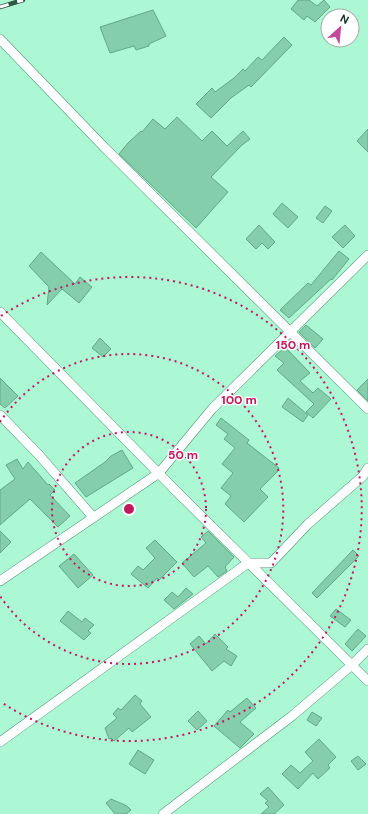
<svg xmlns="http://www.w3.org/2000/svg" width="368" height="814" font-family="'DM Sans',sans-serif">
<style>
.building{fill:#84ceab;stroke:#5fa988}
.lines{fill:none;stroke-linecap:round;stroke-linejoin:round}
.street-casing{stroke:#4c9575;stroke-width:10}
.street{stroke:#fff;stroke-width:9}
.rail-casing{stroke:#2e5644;stroke-width:4.5}
.rail{stroke:#fff;stroke-width:3;stroke-dasharray:9;stroke-linecap:butt}
.ring{fill:none;stroke:#c2185b;stroke-width:2;stroke-dasharray:2 4}
.centre{fill:#c2185b;stroke:#fff;stroke-width:2}
.ring-label{font-size:12px;text-anchor:middle;font-weight:bold;fill:#c2185b;stroke:#fff;stroke-width:3;stroke-linejoin:round;paint-order:stroke}
</style>
<rect width="100%" height="100%" fill="#acf8d4"/>
<path class="building" d="M298 0H309L317 6 324 0 330 7 315 22 307 16 304 20 291 9Z
M153 10 166 36 149 44V46L136 50 134 46 110 53 100 27Z
M284 37 292 45 251 87 249 85 231 98 211 118 196 104 212 88 215 92 234 78 243 69 245 71 258 57 262 60Z
M177 117 202 141 212 131 227 146 243 131 250 139 242 145 211 177 228 192 196 228 119 154 128 143 141 131 142 132 153 119 165 129Z
M368 129V152L357 141Z
M282 203 298 217 288 228 273 214Z
M325 206 332 211 323 223 316 218Z
M259 225 275 242 268 249 262 243 256 249 246 239Z
M345 225 355 236 343 248 332 237Z
M339 251 349 259 332 280 331 279 289 318 280 310 308 283 311 285Z
M41 252 75 284 80 277 92 287 79 303 62 289 47 305 49 287 29 266Z
M306 325 323 339 315 348 299 332Z
M100 338 111 349 103 357 92 348Z
M285 347 310 373 300 381 313 393 318 388 331 399 313 418 306 412 314 404 277 370 284 363 275 356Z
M0 378 18 396 5 408 0 404Z
M368 379V401L357 390Z
M288 398 308 415 303 422 282 407Z
M221 418 249 440 247 443 279 468 277 472 260 489 268 497 244 522 225 504 231 496 221 488 233 473 222 464 235 448 224 439 228 434 216 425Z
M122 450 133 468 86 497 75 483 105 462 111 456Z
M17 459 23 469 28 462 48 485 49 484 55 490 50 495 70 516 58 527 30 499 0 525V490L15 479 6 465Z
M0 531 11 542 0 553Z
M208 531 234 557 225 567 227 571 218 577 208 566 194 577 182 563 206 543 201 537Z
M155 540 177 562 159 580 157 578 148 588 131 574 138 566 143 570 155 558 146 548Z
M353 550 359 556 317 598 312 593Z
M74 554 93 575 78 588 59 566Z
M186 588 193 594 174 609 164 600 172 592 178 597Z
M336 609 351 620 345 627 330 616Z
M68 611 82 622 85 618 94 625 88 631 91 633 84 640 60 621Z
M358 629 366 636 352 651 345 644Z
M215 634 228 647 226 649 237 656 231 666 224 661 212 671 190 644 199 636 206 644Z
M135 695 142 701 140 704 151 717 132 732 129 728 114 741 111 738 109 739 105 728 117 718 113 714 118 708 121 710Z
M247 698 256 708 240 722 254 734 240 748 214 726 228 710 230 712Z
M198 711 207 721 197 730 188 721Z
M312 712 322 718 316 726 307 720Z
M319 739 336 757 328 765 330 768 318 779 313 773 298 789 282 774 291 765 300 773 313 761 305 752Z
M138 750 154 760 145 774 129 764Z
M358 756 366 764 358 770 351 761Z
M268 787 284 805 274 814H261L269 807 265 803 268 801 260 794Z
M111 799 127 806 131 810 126 814H115L106 803Z"/>
<g class="lines">
<defs>
<path id="street" d="M0 39 105 148 368 409
M0 312 178 493 368 681
M0 415 39 455 93 517
M0 581 159 473 212 409 368 255
M0 742 248 563H271L308 524 363 476 368 468
M163 814 292 716 352 665 368 649"/>
</defs>
<use href="#street" class="street-casing"/>
<use href="#street" class="street"/>
<defs>
<path id="rail" d="M0 7 23 0"/>
</defs>
<use href="#rail" class="rail-casing"/>
<use href="#rail" class="rail"/>
</g>
<g class="ring">
<circle cx="129" cy="509" r="77"/>
<path d="M0 422A155 155 0 1 1 0 596"/>
<path d="M1 316A232 232 0 1 1 1 702"/>
</g>
<circle cx="129" cy="509" r="6" class="centre"/>
<g class="ring-label">
<text x="293" y="349">150 m</text>
<text x="239" y="404">100 m</text>
<text x="183" y="459">50 m</text>
</g>
<g transform="translate(340 28) rotate(27)"><circle r="19" fill="#ffffff" stroke="#a1ada8"/>
<path d="M0-3L7 15L0 10L-7 15Z" fill="#c34899"/>
<text y="-6" font-size="11" font-weight="bold" text-anchor="middle" fill="#133225">N</text>
</g>
</svg>
